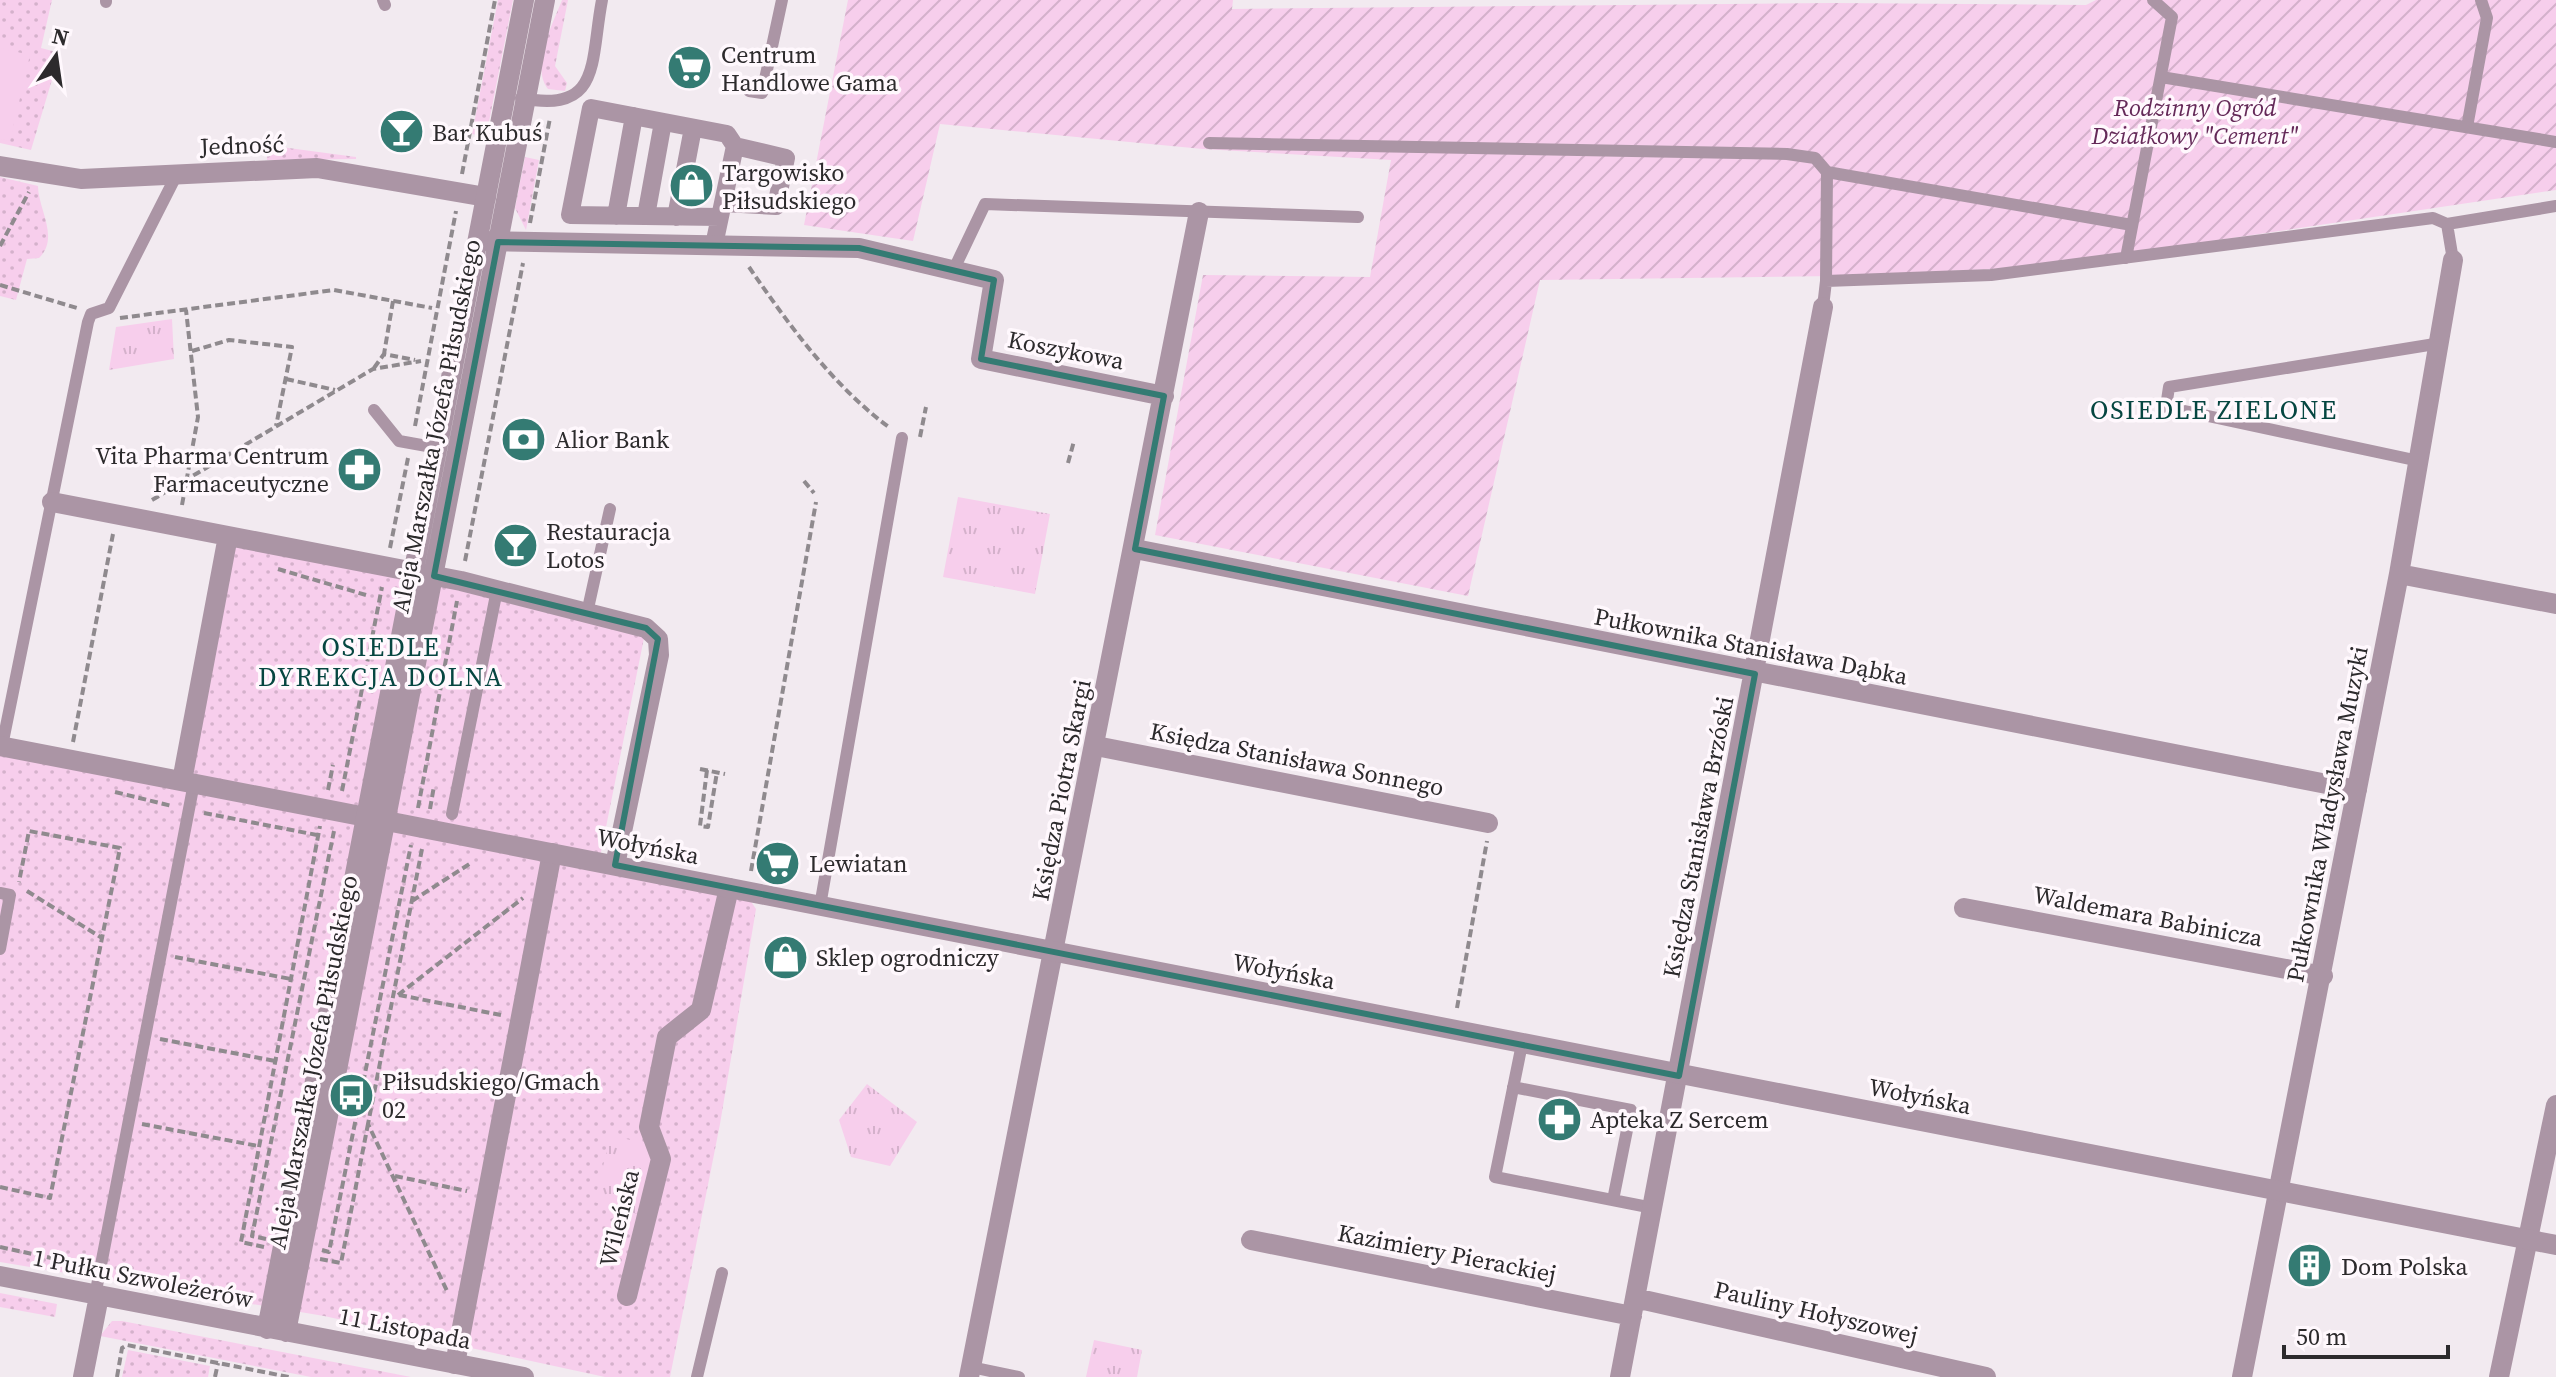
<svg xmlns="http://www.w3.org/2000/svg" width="2556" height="1377" font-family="'Source Serif 4',serif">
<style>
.grass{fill:url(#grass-dots)}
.park{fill:url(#park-tufts)}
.garden{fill:url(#garden-furrows)}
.pitch{fill:#f7ceec}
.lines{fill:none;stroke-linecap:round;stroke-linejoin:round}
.path{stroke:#8f8a8e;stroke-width:4;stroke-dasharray:8 4;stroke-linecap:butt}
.service{stroke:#ab95a5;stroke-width:12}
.pedestrian{stroke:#ab95a5;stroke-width:18}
.minor{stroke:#ab95a5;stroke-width:20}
.tertiary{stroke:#ab95a5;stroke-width:20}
.marked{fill:none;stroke:#347b73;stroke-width:6;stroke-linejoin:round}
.labels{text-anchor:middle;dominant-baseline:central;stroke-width:7;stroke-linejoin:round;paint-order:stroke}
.poi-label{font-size:24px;fill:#2c2a2c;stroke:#fff8fd;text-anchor:start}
.park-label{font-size:24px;font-style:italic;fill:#642958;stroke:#fff8fd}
.street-label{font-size:24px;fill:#2c2a2c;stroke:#fff8fd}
.neighbourhood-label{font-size:26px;letter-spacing:2px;fill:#064641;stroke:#fff8fd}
</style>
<defs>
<pattern id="grass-dots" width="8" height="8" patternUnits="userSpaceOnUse" patternTransform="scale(2)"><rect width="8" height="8" fill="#f7ceec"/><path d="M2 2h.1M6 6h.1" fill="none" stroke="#d4b1cb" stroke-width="1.8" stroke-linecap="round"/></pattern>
<pattern id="park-tufts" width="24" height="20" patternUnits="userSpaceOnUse" patternTransform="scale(2)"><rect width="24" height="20" fill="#f7ceec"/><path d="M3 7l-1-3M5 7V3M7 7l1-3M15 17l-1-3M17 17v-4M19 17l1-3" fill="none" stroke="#d4b1cb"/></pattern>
<pattern id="garden-furrows" width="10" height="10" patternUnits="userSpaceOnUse" patternTransform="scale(2)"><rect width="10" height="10" fill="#f7ceec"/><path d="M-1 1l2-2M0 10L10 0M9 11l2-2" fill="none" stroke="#d4b1cb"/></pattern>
</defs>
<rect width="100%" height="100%" fill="#f2eaf0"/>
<path class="grass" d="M0 0H52L41 48 60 53 31 150 0 143Z
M498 0H513L486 137 472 134Z
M562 0H568L555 66 567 83 565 91 548 89C530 66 553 24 562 0Z
M266 145 356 157V159L267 160Z
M525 157 539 160 526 230 515 208Z
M0 177 38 186C38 209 60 238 39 258L27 259 16 300 0 296Z
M228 536 646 628 599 862 748 897 756 909 720 1124 670 1377H605L324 1316 0 1262V746L182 781Z
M0 1293 57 1304 55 1317 0 1307Z
M112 1321H122L411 1377H311L100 1336Z
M128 1350 210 1366 208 1377H122Z"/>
<path class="park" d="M172 319 174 359 109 370 116 327Z
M958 497 1050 514 1035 594 943 577Z
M867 1084 917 1122 890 1166 851 1157 839 1120Z
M611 1135 642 1143 651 1163 638 1214 594 1202Z
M1094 1340 1142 1350 1137 1377H1086Z"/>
<path class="garden" d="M848 0H1233L1232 9 1832 3 2086 5 2096 0H2556V190L2037 267 1836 276 1540 280 1468 596 1155 535 1203 275 1370 277 1391 160 1203 149 940 124 913 241 804 225Z"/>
<path class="pitch" d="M0 48 30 55 10 141 0 139Z"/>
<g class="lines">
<path class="path" d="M462 174 495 0
M530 223 550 118
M0 246 29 192
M749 267C789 325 833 386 890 428
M0 285 77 308
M393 301 384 354 415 360
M120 318 334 290 432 308
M192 351 229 340 292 347 276 426
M374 368 384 354
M286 379 335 390
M415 426 456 211
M920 437 926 407
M1068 463 1074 441
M804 481 814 493
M152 500 373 369 421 361
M182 505 198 417 186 310
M390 548 408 458
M465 561 523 263
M278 569 366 595
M73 742 113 534
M700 769 725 774
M707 770 700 826 708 827 717 772
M328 790 333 765
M342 791 382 587
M115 792 172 806
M418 808 457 601
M430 809 434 786
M204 813 317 835
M422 849 368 1124 448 1293
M751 871 816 502
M27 891 102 938
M412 901 471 863
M175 957 291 979
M398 995 523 898
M399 995 501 1015
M1457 1008 1487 841
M160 1039 275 1061
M142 1124 258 1146
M395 1176 467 1191
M0 1187 50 1198 120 848 29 831 19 882
M266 1239 252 1236 334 831
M0 1247 70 1262
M264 1247 241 1242 320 826
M322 1250 329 1252 411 845
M320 1259 341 1263 368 1124
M117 1377 122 1348 127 1345 289 1377
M215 1377 218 1363"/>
<path class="service" d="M383 0 385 5
M106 2V0
M2161 77 2556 142
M749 91 762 93 782 0
M521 98C602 114 590 62 602 0
M2467 127 2487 18 2481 0
M1209 143 1787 154 1815 158 1827 172 2132 225
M2126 258 2172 17 2153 0
M2453 260 2447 224 2556 206
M954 269 985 204 1358 217
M1826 281 1827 172
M1823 307 1826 281 1991 275 2433 218 2447 224
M374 410 399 441 438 448
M2419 461 2166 407 2169 387 2441 343
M587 613 610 509
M2 746 88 322 91 314 109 308 177 174
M452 814 497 590
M0 893 10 895 0 949
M820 906 902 438
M1522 1044 1495 1177 1653 1208
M1513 1087 1631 1110 1613 1200
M95 1296 194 783
M971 1367 1019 1377
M697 1377 722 1273"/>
<path class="pedestrian" d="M616 216 634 116
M646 216 663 122
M676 217 693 128
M720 217 570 215 591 108 727 134 735 146
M714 245 735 146 786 158 776 206 723 203"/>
<path class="minor" d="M0 166 81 179 317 168 486 197
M481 241 859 248 994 280 981 359 1164 396
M52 502 461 581 646 628 658 639 659 655 615 865
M1135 549 2357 790
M2399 574 2556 604
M0 746 366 817
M1096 746 1488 823
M182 781 228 536
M1964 908 2323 976
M1251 1240 1632 1316
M627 1296 661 1159 649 1127 667 1037 701 1010 729 888
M1635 1298 1986 1377
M455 1364 552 853
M969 1377 1199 212
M1620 1377 1823 307
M2242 1377 2399 574 2453 260
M2499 1377 2556 1105"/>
<path class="tertiary" d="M366 817 2556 1245
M0 1276 524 1377
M267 1329 524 0
M286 1332 545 0
M83 1377 99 1296"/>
</g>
<path class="marked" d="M498 242 859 248 994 280 981 359 1164 396 1135 549 1755 674 1679 1076 615 865 658 639 646 628 434 576Z"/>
<defs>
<symbol id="supermarket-disc" viewBox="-11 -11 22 22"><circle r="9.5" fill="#347b73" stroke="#fff8fd"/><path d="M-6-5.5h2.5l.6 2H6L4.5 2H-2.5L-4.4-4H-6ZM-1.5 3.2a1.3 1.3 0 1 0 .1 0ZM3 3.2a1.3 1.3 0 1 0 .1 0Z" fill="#fff"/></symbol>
<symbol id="bar-disc" viewBox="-11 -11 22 22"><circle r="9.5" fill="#347b73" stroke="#fff8fd"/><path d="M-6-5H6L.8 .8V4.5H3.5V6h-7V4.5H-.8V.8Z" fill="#fff"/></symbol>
<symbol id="shop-disc" viewBox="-11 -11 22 22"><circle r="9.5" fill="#347b73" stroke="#fff8fd"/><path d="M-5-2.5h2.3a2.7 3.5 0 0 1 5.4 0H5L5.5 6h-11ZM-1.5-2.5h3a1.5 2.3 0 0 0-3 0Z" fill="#fff"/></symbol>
<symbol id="bank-disc" viewBox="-11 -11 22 22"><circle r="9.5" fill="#347b73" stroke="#fff8fd"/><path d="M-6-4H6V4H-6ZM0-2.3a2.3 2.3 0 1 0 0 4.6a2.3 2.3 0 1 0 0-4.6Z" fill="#fff"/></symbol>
<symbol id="pharmacy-disc" viewBox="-11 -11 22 22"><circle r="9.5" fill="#347b73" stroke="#fff8fd"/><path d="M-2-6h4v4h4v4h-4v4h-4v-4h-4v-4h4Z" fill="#fff"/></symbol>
<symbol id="bus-disc" viewBox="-11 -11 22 22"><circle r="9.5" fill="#347b73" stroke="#fff8fd"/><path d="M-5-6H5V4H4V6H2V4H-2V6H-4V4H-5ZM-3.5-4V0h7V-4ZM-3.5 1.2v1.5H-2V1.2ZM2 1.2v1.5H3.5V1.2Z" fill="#fff"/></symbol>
<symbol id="building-disc" viewBox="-11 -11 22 22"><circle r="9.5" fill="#347b73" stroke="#fff8fd"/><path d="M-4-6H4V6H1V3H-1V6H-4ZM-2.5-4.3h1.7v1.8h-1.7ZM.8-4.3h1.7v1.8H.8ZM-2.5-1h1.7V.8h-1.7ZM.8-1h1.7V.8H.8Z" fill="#fff"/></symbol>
</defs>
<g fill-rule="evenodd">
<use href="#supermarket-disc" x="664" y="42" width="51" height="51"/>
<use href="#bar-disc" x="376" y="106" width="51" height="51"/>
<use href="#shop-disc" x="666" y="160" width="51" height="51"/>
<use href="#bank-disc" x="498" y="414" width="51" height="51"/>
<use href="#pharmacy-disc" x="334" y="444" width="51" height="51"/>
<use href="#bar-disc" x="490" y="520" width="51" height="51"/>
<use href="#supermarket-disc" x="752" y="838" width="51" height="51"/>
<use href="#shop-disc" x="760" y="932" width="51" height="51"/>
<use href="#bus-disc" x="326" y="1070" width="51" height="51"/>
<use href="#pharmacy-disc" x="1534" y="1094" width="51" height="51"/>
<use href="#building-disc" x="2284" y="1240" width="51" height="51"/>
</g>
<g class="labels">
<g class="poi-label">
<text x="721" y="54">Centrum<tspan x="721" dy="28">Handlowe Gama</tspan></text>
<text x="432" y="132">Bar Kubuś</text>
<text x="722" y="172">Targowisko<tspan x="722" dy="28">Piłsudskiego</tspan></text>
<text x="555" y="439">Alior Bank</text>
<text x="329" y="455" text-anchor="end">Vita Pharma Centrum<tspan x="329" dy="28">Farmaceutyczne</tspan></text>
<text x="546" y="531">Restauracja<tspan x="546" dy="28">Lotos</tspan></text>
<text x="809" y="863">Lewiatan</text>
<text x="816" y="957">Sklep ogrodniczy</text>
<text x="382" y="1081">Piłsudskiego/Gmach<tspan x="382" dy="28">02</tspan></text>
<text x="1590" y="1119">Apteka Z Sercem</text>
<text x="2341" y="1266">Dom Polska</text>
</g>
<g class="park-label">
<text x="2195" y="107">Rodzinny Ogród<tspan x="2195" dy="28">Działkowy "Cement"</tspan></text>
</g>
<g class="street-label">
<text transform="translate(242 145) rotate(-2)">Jedność</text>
<text transform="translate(1066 350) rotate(11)">Koszykowa</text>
<text transform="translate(436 426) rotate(-79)">Aleja Marszałka Józefa Piłsudskiego</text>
<text transform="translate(1751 646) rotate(11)">Pułkownika Stanisława Dąbka</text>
<text transform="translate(1297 759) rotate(11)">Księdza Stanisława Sonnego</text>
<text transform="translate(1061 790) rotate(-79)">Księdza Piotra Skargi</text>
<text transform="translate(2327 814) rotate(-79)">Pułkownika Władysława Muzyki</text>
<text transform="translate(1698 837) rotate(-79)">Księdza Stanisława Brzóski</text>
<text transform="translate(648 846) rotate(11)">Wołyńska</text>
<text transform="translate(2148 916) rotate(11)">Waldemara Babinicza</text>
<text transform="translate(1284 971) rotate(11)">Wołyńska</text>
<text transform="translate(313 1062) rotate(-79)">Aleja Marszałka Józefa Piłsudskiego</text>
<text transform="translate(1920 1096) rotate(11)">Wołyńska</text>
<text transform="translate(619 1218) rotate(-76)">Wileńska</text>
<text transform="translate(1447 1253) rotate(11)">Kazimiery Pierackiej</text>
<text transform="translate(143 1278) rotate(11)">1 Pułku Szwoleżerów</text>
<text transform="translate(1816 1312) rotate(13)">Pauliny Hołyszowej</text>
<text transform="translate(405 1328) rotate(11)">11 Listopada</text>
</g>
<g class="neighbourhood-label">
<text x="2214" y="410">OSIEDLE ZIELONE</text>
<text x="381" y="647">OSIEDLE<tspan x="381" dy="30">DYREKCJA DOLNA</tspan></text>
</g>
</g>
<g transform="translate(56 56) rotate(13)" stroke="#fff8fd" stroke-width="6" paint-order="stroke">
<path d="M0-6L14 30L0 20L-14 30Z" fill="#2c2a2c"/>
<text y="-12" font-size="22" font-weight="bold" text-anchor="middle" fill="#2c2a2c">N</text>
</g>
<path d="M2284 1345v12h164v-12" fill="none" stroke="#2c2a2c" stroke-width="4"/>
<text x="2296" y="1345" font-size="24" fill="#2c2a2c" stroke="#fff8fd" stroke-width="6" paint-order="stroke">50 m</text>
</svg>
